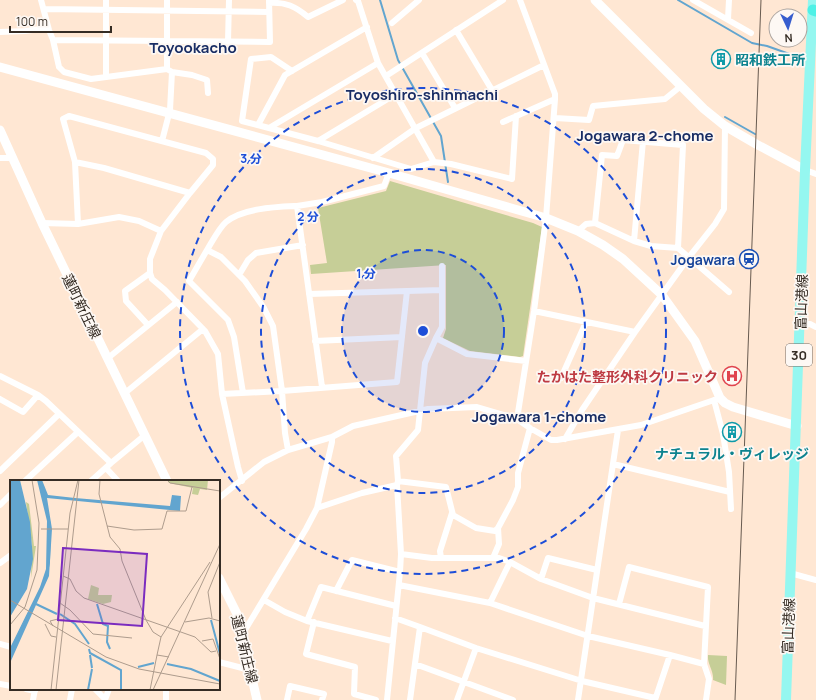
<svg xmlns="http://www.w3.org/2000/svg" width="816" height="700" font-family="Manrope,'Noto Sans JP',sans-serif">
<style>
.green{fill:#c6ce97}
.lines{fill:none;stroke-linecap:round;stroke-linejoin:round}
.stream{stroke:#62a5cf;stroke-width:2}
.street{stroke:#fff;stroke-width:6}
.secondary{stroke:#fff;stroke-width:9}
.primary{stroke:#95f7f0;stroke-width:10}
.highway{stroke:#4ef1e6;stroke-width:11}
.tram{stroke:#685b50;stroke-width:1}
.ring{fill:none;stroke:#1d4ed8;stroke-width:2;stroke-dasharray:7 5}
.labels{text-anchor:middle;dominant-baseline:central;stroke-width:3.5;stroke-linejoin:round;paint-order:stroke}
.shield{fill:#fdf8f4;stroke:#716962;stroke-width:1}
.shield-label{font-size:13px;font-weight:bold;fill:#352c24}
.culture-label{font-size:14px;font-weight:bold;fill:#0d838f;stroke:#fdf8f4;text-anchor:start}
.transit-label{font-size:14px;font-weight:bold;fill:#164399;stroke:#fdf8f4;text-anchor:end}
.street-label{font-size:14px;fill:#352c24;stroke:#fdf8f4}
.health-label{font-size:14px;font-weight:bold;fill:#be3a42;stroke:#fdf8f4;text-anchor:end}
.neighbourhood-label{font-size:15px;font-weight:bold;fill:#192d64;stroke:#fdf8f4}
.inset-river{fill:none;stroke:#62a5cf;stroke-width:2}
.inset-road{fill:none;stroke:#ae9c8d;stroke-width:1}
.view{fill:#7b2cbf;fill-opacity:0.15;stroke:#7b2cbf;stroke-width:2}
.inset-edge{fill:none;stroke:#352c24;stroke-width:2}
.centre{fill:#1d4ed8;stroke:#fdf8f4;stroke-width:2}
.ring-label{font-size:12px;text-anchor:middle;font-weight:bold;fill:#1d4ed8;stroke:#fdf8f4;stroke-width:3.5;stroke-linejoin:round;paint-order:stroke}
</style>
<rect width="100%" height="100%" fill="#ffe7d3"/>
<path class="green" d="M390 181 533 223 542 227 523 356 520 357 470 351 443 338 446 329V265L311 274 310 265 327 263 318 208 386 191Z
M708 655 727 656 726 685 713 680C714 671 707 664 708 655Z"/>
<g class="lines">
<path class="stream" d="M380 0 398 60 441 136 448 182
M678 0 752 43 767 46 795 56
M725 117 755 134"/>
<path class="street" d="M41 0 49 30 53 40 59 67 64 72 91 79 167 69 172 72 170 110 162 141
M106 0V77
M356 0 358 1 378 63 434 162 411 169 318 141 269 128 378 63
M693 0 751 33
M269 3C286 2 295 6 308 17L343 0
M44 9 269 12
M728 19 729 0
M392 23 419 0
M456 30 492 90
M0 32 25 31 48 28
M53 40 270 42 269 0
M228 42 229 0
M422 53 455 108
M167 69V0
M172 72 192 75 207 80 208 93
M386 76 503 0
M69 116 206 153 213 159V165L190 193 104 168 75 162 63 119Z
M555 118 589 120 593 106 665 99 681 86
M503 122 555 99
M258 125 285 75 367 27
M269 128 242 121 251 59 271 57 292 71
M318 141 396 94
M0 158H13
M373 158 416 128 544 65
M75 162 78 224
M434 162 451 164 512 179 516 116
M805 170 816 174
M190 193 161 231 150 259V273L152 279 165 290 205 331 218 354 222 394 238 467 242 481
M297 206 322 202 384 186 389 173
M42 223 78 224 119 217 139 221 161 231
M595 223 602 155 617 156 623 140 683 145 678 248
M578 231 586 224 595 223 634 241 651 246 678 248 729 292
M634 241 643 141
M207 250 189 281 228 320 234 337 243 393
M239 275 248 260 256 253 303 245
M407 291 442 290
M534 311 635 332 689 257 715 224 724 209 725 126
M800 324H810L816 327
M148 325 126 301 125 291 150 273
M436 338 442 327V266
M315 341 402 337
M108 358 177 302
M0 376 38 395 46 401 111 463 91 481
M561 378 586 322
M125 393 203 329
M222 394 282 391 397 382 407 291 309 294
M0 399 23 412 38 395
M714 400 723 434 729 472 731 509
M517 419 534 311 546 218 555 99V94L520 0
M565 439 582 410 635 332
M288 450 285 433 282 391 273 326 264 308 245 281 221 257 207 250C212 242 219 228 226 222 243 208 276 207 297 206L322 387
M111 463 145 435
M613 464 730 492
M106 468 118 481
M0 471 59 414
M25 481 78 432
M398 481 446 487 453 515 476 528 495 531 498 528 513 500 518 487V473L530 428
M219 498 264 462 288 450 332 437 353 426 428 409 477 407 517 419 530 428 551 440H557L641 425 720 398
M0 505 11 494
M317 508 362 493 397 485
M401 554 432 558H499L510 562
M441 558 440 551 452 513
M493 558 499 544 498 528
M0 563 11 555
M790 573 816 580
M541 579 548 558 597 570
M399 585 490 603 588 636 670 655 704 664 708 587 629 567 619 604
M336 591 352 560 400 572
M264 600 285 612 307 621 392 641
M490 603 510 562 541 579 593 598 705 626
M395 618 420 627
M307 621 321 587 396 606
M314 622 306 654 355 667 354 694 376 700
M242 635 306 529 317 508 332 442V437
M0 644 11 647
M219 662 250 670
M415 664 513 700
M704 664 709 679 706 700
M0 684 11 686
M26 689 35 691
M95 689 105 699
M166 689V700
M33 700 35 689
M70 700 72 689
M105 700 109 689
M287 700 290 686 324 694 322 700
M387 700 400 572 401 554 397 485 398 481 396 456 418 430 425 363 436 338 467 354 526 361
M410 700 420 627 476 648 582 681 655 698
M457 700 476 648
M578 700 618 430
M655 700 670 655"/>
<path class="secondary" d="M595 0 704 109 725 126 756 144 805 170
M0 67 389 173 546 218 578 231 603 245 623 259 662 295 695 341 720 398 725 403 733 407 797 426
M0 130 42 223 167 481
M219 578 237 614 257 700"/>
<path class="primary" d="M786 700 805 170 813 0"/>
<path class="highway" d="M813 10 816 11"/>
<path class="tram" d="M735 700 761 0"/>
</g>
<circle cx="423" cy="331" r="81" fill="#1d4ed8" fill-opacity=".12"/>
<g class="ring">
<circle cx="423" cy="331" r="81"/>
<circle cx="423" cy="331" r="162"/>
<circle cx="423" cy="331" r="243"/>
</g>
<defs>
<symbol id="building-ring" viewBox="-11 -11 22 22"><circle r="9.5" fill="#fdf8f4" stroke="#0f9aa8" stroke-width="1.5"/><path d="M-4-6H4V6H1V3H-1V6H-4ZM-2.5-4.3h1.7v1.8h-1.7ZM.8-4.3h1.7v1.8H.8ZM-2.5-1h1.7V.8h-1.7ZM.8-1h1.7V.8H.8Z" fill="#0f9aa8"/></symbol>
<symbol id="station-ring" viewBox="-11 -11 22 22"><circle r="9.5" fill="#fdf8f4" stroke="#1a4fb4" stroke-width="1.5"/><path d="M-3-6H3Q5-6 5-4V2Q5 4 3 4L4.5 6H3L1.5 4h-3L-3 6H-4.5L-3 4Q-5 4-5 2V-4Q-5-6-3-6ZM-3.5-4v3h7v-3ZM-3.5 1v1.5H-2V1ZM2 1v1.5H3.5V1Z" fill="#1a4fb4"/></symbol>
<symbol id="hospital-ring" viewBox="-11 -11 22 22"><circle r="9.5" fill="#fdf8f4" stroke="#e0444e" stroke-width="1.5"/><path d="M-5-5h3v3.5h4V-5h3V5h-3V1.5h-4V5h-3Z" fill="#e0444e"/></symbol>
</defs>
<g fill-rule="evenodd">
<use href="#building-ring" x="710" y="48" width="22" height="22"/>
<use href="#station-ring" x="738" y="248" width="22" height="22"/>
<use href="#hospital-ring" x="721" y="365" width="22" height="22"/>
<use href="#building-ring" x="721" y="421" width="22" height="22"/>
</g>
<g class="labels">
<rect class="shield" x="786" y="344" width="26" height="22" rx="3"/>
<g class="shield-label">
<text x="799" y="355">30</text>
</g>
<g class="culture-label">
<text x="735" y="59">昭和鉄工所</text>
<text x="732" y="453" text-anchor="middle">ナチュラル・ヴィレッジ</text>
</g>
<g class="transit-label">
<text x="735" y="259">Jogawara</text>
</g>
<g class="street-label">
<text transform="translate(801 302) rotate(-88)">富山港線</text>
<text transform="translate(82 306) rotate(64)">蓮町新庄線</text>
<text transform="translate(788 626) rotate(-88)">富山港線</text>
<text transform="translate(245 649) rotate(76)">蓮町新庄線</text>
</g>
<g class="health-label">
<text x="718" y="376">たかはた整形外科クリニック</text>
</g>
<g class="neighbourhood-label">
<text x="193" y="47">Toyookacho</text>
<text x="422" y="94">Toyoshiro-shinmachi</text>
<text x="645" y="135">Jogawara 2-chome</text>
<text x="539" y="416">Jogawara 1-chome</text>
</g>
</g>
<g transform="translate(10 480)">
<rect width="210" height="210" fill="#ffe7d3"/>
<path d="M157 0H198L197 10 190 9 188 15 182 14 183 8 159 3ZM16 22 19 24 24 66H26L21 98 22 65ZM81 105 89 108 88 115H102L101 122 93 124 78 119Z" fill="#c6ce97"/>
<path d="M0 0H10L20 42 23 79 17 109 0 137ZM27 0H32L38 15 65 18 160 26 162 15 171 16 170 31 37 18 42 49 39 96 0 183V168L30 107 36 89 37 41Z" fill="#62a5cf"/>
<path class="inset-river" d="M26 124 47 134M87 124 93 144 98 146 97 162 100 169M21 130 36 98 39 82 40 45 30 0M50 134 65 144 79 164M201 140 210 174M79 169 80 173 111 190V210M0 172 19 133M80 175 82 188M157 184 181 189 210 201M128 187 144 183M78 210 82 189"/>
<path class="inset-road" d="M90 0 89 14 100 57 110 69 112 81 136 140 143 152 151 157 147 175 159 177M157 0 160 3 210 11M97 46 124 50 152 49 157 31H176L182 7M31 49H58M53 96 60 99 66 111 74 118 185 157 201 172 206 171M0 120 96 177 129 189 210 204M50 123 60 130 83 154 122 158M202 138 198 112 210 82M175 142 199 138 210 141M35 144 41 156 46 157M0 145 15 127 27 90 29 43 22 0M43 146 40 141 48 139M151 157 200 82M192 161 203 159 210 179M41 210 60 33 68 0M46 210 69 0M140 210 147 175M143 210 210 64"/>
<path class="view" d="M53 68 137 74 132 146 48 140Z"/>
<rect width="210" height="210" class="inset-edge"/>
</g>
<circle cx="423" cy="331" r="6" class="centre"/>
<g class="ring-label">
<text x="251" y="163">3 分</text>
<text x="308" y="221">2 分</text>
<text x="366" y="278">1 分</text>
</g>
<g transform="translate(788 28) rotate(176)"><circle r="19" fill="#fdf8f4" stroke="#ada6a1"/>
<path d="M0-3L7 15L0 10L-7 15Z" fill="#365dce"/>
<text y="-6" font-size="11" font-weight="bold" text-anchor="middle" fill="#352c24">N</text>
</g>
<path d="M10 26v6h101v-6" fill="none" stroke="#352c24" stroke-width="2"/>
<text x="16" y="26" font-size="12" fill="#352c24" stroke="#fdf8f4" stroke-width="3" paint-order="stroke">100 m</text>
</svg>
